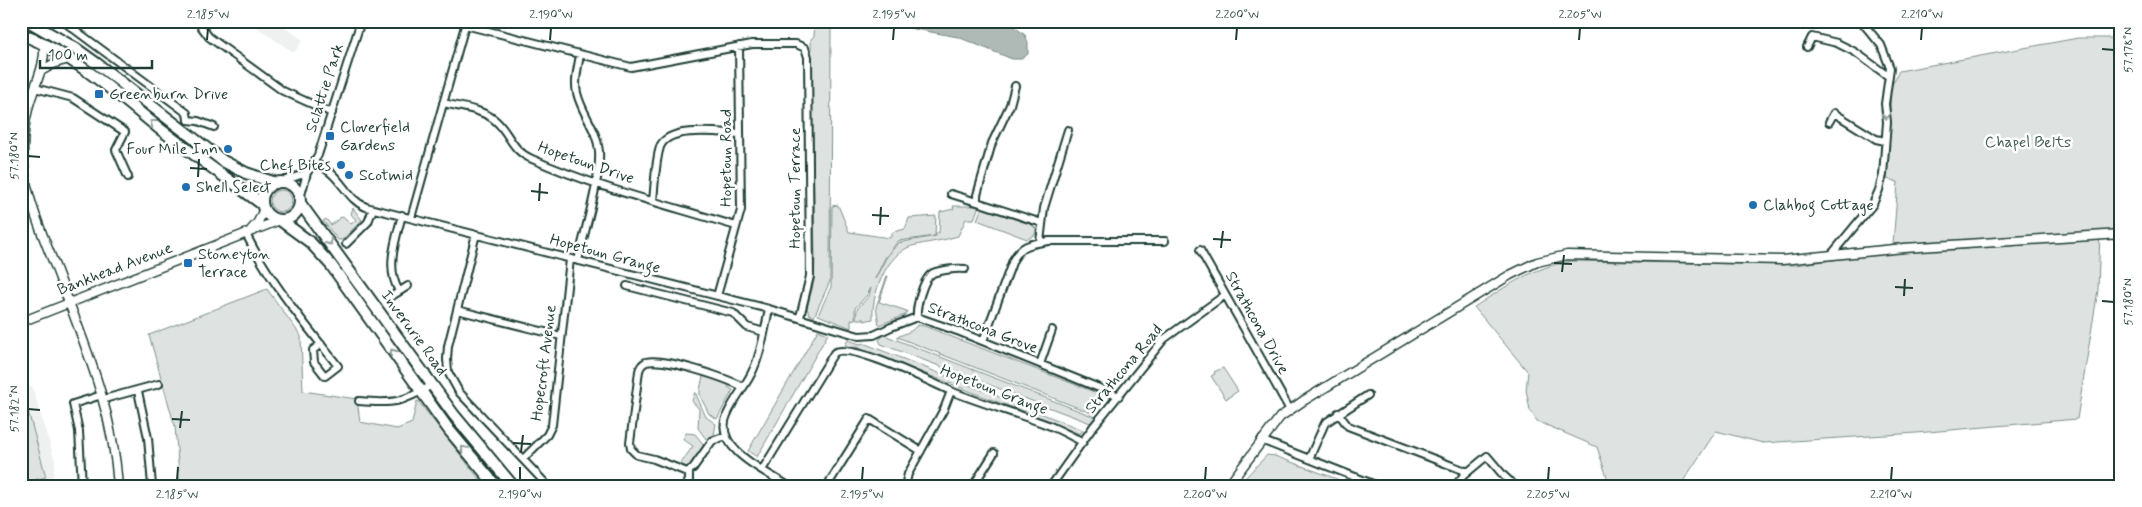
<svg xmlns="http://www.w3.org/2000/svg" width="2142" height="507" font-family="Mynerve,sans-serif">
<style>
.built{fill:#eef1f0}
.green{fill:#dee3e2;stroke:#7e908b}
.water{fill:#afbab7;stroke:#758883}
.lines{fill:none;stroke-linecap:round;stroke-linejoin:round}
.minor-casing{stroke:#1f3d34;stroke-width:10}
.tertiary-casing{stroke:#1f3d34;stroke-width:11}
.primary-casing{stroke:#1f3d34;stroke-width:14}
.minor{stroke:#fff;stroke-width:6}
.tertiary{stroke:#fff;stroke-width:8}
.primary{stroke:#fff;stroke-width:10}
.oneway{stroke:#8f9e9a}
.ticks{fill:none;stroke:#1f3d34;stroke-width:2}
.poi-dot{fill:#1f6fb2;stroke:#fff;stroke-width:2}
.labels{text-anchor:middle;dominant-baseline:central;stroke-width:5;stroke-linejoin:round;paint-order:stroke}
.street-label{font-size:16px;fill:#1f3d34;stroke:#fff}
.poi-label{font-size:16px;fill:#1f3d34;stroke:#fff;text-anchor:start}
.park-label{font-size:16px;fill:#455e57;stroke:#fff}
.neatline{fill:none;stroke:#1f3d34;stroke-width:2}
.ticks-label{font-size:12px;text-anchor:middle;fill:#1f3d34}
</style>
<rect width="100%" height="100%" fill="#fff"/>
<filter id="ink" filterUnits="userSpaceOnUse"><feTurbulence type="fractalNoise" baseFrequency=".02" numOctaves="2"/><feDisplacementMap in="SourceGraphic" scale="10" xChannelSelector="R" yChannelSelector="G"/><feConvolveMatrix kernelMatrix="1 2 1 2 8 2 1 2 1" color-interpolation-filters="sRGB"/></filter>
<g filter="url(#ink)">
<path class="built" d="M248 21H276L303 40 294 53Z
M32 386 55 461 53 481 42 486H21V392Z"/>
<path class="green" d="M815 21H831L830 281 814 317 809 314 807 308 814 281 815 258 811 39 814 36Z
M2078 38H2121V230L2100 232 2098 290 2077 419 1916 433 1763 443 1716 431 1680 486H1610L1597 447 1537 421 1530 410 1526 390 1528 372 1474 307C1505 287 1535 266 1572 261L1795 265 1870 255 2039 244 2040 235 1893 244 1898 182 1887 179 1891 87 1899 71Z
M270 201a11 11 0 1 1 22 0a11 11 0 1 1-22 0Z
M838 205 849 232 890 238 893 232 905 229 909 218 936 216 935 236 898 241 885 258 875 279 886 258 898 243 936 236V233H939L940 212 954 209 953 206H979L974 219H966L958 236C943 241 927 242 912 246 886 254 871 295 873 319L864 321V319H856L857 309 869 296 871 288 867 295 855 308V319L851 320V328L818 315 831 287 832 206Z
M982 207 1032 225 1036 229 1035 235 1027 239 977 220Z
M353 208 362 220 342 240H338L323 221 326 219 331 225 341 217 345 218 351 224 356 220 351 214Z
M887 276H888L879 302 907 311 905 315 879 325 876 307Z
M267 289 301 336 303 391 357 399 360 422 397 429 412 423 417 401H418L485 486H180L175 427 149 335Z
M918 325 924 326 1097 393 1104 401 1094 414 897 337 911 331Z
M818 330 828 334 757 457 748 451Z
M884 335 1095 417 1093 424 881 344 879 340Z
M848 340 860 344 863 343 1083 430 1080 434 856 347 852 348 845 345Z
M1223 368 1238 391 1226 399 1211 376 1215 374 1214 372Z
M703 376 730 383 728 387 733 390 717 419 709 414 700 396V390Z
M695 392 706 417 716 424 714 435 706 439 698 428 699 409 692 401Z
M27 407 46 477 21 483V409Z
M686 433 695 434 704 445 692 465 685 469 679 466 693 446 683 439Z
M1267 455 1275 456 1345 482 1343 486H1267L1245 478Z"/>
<path class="water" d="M886 21H1007L1025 35 1028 42V54L1021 59H1012L958 37 893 25Z"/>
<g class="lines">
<defs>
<path id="minor" d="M63 21 187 113 188 120
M197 21 209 37 283 91 332 113
M465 25 631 67 752 44H796L805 48 808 57 810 276 800 317
M1807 47 1812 37 1837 43 1855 52 1888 76
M1015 86 1010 105 992 143 977 195V202L1042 223
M35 88 73 98 125 132 116 150 128 177
M443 103C459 107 483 109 496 121 511 135 511 150 532 159 598 188 668 205 736 226
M188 120 198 121 214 127
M1829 122 1834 113 1876 139 1885 141
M314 163C342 173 344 198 366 207L769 309 859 336 874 335 891 327 917 317 960 332 1119 396
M280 182 307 173
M951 194 977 202
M300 199 307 173 318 155 361 21
M653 200C655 184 655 163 660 147 668 125 721 133 740 134
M411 218 466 22
M246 234C270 282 305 324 338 366L325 376 314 362 313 350 321 344
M476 234 448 346 447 359 448 372 459 392 548 486
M1040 242 1044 208 1068 130
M346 244 368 222 373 209
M1200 250 1290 410
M1831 255 1873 204 1879 190 1883 175 1887 122 1885 104 1890 68 1881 45 1861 21
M578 261C584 232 601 179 599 151 597 129 582 114 577 93 574 81 578 67 580 55
M627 286 733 313 747 327 764 332
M399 291C385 268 396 239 402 215
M392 296 408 286
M717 296 741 210 739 46
M769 309C765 328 762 350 754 368 747 385 734 398 727 415 712 448 766 472 789 486
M457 310 561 336
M917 317C916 307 923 278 933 273 941 270 956 268 965 269
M983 341 1013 260C1022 244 1031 244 1049 241H1165
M1040 364 1052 330
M138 391 148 438 152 486
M104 399 159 384
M359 401C393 404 402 403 432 385
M1338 413 1348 426 1468 472
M726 436 712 441 693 468 687 472 654 459 637 455 631 449 630 443 639 371C640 367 642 364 646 362 664 357 726 378 743 387
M1261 440 1378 486
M523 459 547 435 552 425 570 259
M1309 459 1325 423 1368 395
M762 470 834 353C849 341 932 383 951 391 983 404 1016 413 1048 425 1060 430 1071 436 1083 442
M82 486 79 431 73 404 102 395
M686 486 689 480V471
M827 486 869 419 921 451
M905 486 908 474 944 409 951 391
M973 486 994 453
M1051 486 1093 427 1164 339 1225 295
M1352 486 1356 477
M1455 486 1463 476 1487 456 1504 476 1515 486"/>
<path id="tertiary" d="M44 44C46 67 33 87 28 109 22 132 22 155 25 177 31 209 45 241 57 271 84 343 113 408 118 486
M41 71 55 63 69 59
M251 230 258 222 264 209
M21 322 280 220
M1228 486 1280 417 1303 401 1510 275 1537 262 1567 255 1782 260 1904 248 2121 234"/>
<path id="primary" d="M28 21 75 48 96 63 223 161 246 173 276 183
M21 34C73 54 117 94 160 129 194 155 228 179 262 204
M262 201a19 19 0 1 1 38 0a19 19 0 1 1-38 0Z
M300 203 454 415 513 486
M280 220 310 242 331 265 449 430 496 486"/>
</defs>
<use href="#minor" class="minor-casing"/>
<use href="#tertiary" class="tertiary-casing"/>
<use href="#primary" class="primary-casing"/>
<use href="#minor" class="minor"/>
<use href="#tertiary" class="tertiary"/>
<use href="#primary" class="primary"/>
</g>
<defs><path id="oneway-chevron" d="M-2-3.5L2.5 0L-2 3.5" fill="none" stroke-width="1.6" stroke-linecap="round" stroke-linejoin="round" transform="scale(1.25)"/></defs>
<g class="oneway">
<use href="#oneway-chevron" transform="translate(1886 116) rotate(85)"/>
<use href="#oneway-chevron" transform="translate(153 123) rotate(-142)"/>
<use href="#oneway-chevron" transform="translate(329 242) rotate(52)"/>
<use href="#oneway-chevron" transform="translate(393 352) rotate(-125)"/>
<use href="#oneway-chevron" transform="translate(464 449) rotate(-130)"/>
</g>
</g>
<path class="ticks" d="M207 40 208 28M550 40 551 28M893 40 894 28M1236 40 1237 28M1579 40 1580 28M1921 40 1922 28M2102 49 2114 50M28 156 40 157M190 168 207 169M198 177 199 159M531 191 548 193M539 201 540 183M872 215 889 216M880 225 881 207M1213 239 1231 240M1221 248 1223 231M1554 263 1572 264M1562 272 1564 255M1895 287 1913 288M1904 296 1905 279M2102 301 2114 302M28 409 40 410M172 419 190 420M180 428 182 411M513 443 531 444M521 452 523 435M177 480 178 467M520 480V467M862 480 863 467M1205 480 1206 467M1548 480 1549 467M1891 480 1892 467"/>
<g class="poi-dot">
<rect x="94" y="89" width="10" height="10" rx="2.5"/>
<rect x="325" y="131" width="10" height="10" rx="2.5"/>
<circle cx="228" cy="149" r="5"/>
<circle cx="341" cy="165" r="5"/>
<circle cx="349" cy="175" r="5"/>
<circle cx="186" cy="187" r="5"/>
<circle cx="1753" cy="205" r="5"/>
<rect x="183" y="258" width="10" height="10" rx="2.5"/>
</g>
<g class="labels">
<g class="street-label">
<text transform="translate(325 88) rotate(-72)">Sclattie Park</text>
<text transform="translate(726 158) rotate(-90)">Hopetoun Road</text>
<text transform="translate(586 163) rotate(19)">Hopetoun Drive</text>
<text transform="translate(795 188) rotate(-90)">Hopetoun Terrace</text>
<text transform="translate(605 254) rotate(15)">Hopetoun Grange</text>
<text transform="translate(115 269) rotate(-21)">Bankhead Avenue</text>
<text transform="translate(1257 323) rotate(61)">Strathcona Drive</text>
<text transform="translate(983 328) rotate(21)">Strathcona Grove</text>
<text transform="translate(414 333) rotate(54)">Inverurie Road</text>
<text transform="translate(544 363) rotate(-83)">Hopecroft Avenue</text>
<text transform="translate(1124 369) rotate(-50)">Strathcona Road</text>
<text transform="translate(994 390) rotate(21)">Hopetoun Grange</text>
</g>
<g class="poi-label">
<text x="109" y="94">Greenburn Drive</text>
<text x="340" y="127">Cloverfield<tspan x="340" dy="18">Gardens</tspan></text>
<text x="218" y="149" text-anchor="end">Four Mile Inn</text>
<text x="331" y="165" text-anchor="end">Chef Bites</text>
<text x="359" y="175">Scotmid</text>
<text x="196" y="187">Shell Select</text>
<text x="1763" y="205">Clahbog Cottage</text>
<text x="198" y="254">Stoneyton<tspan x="198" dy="18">Terrace</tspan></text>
</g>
<g class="park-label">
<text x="2028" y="142">Chapel Belts</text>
</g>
</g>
<rect width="2142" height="507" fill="none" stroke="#fff" stroke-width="55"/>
<path d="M40 60v8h112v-8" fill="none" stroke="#1f3d34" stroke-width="2.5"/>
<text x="48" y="60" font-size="15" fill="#1f3d34" stroke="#ffffff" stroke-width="4" paint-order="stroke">100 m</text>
<rect x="28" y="28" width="2086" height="452" class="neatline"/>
<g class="ticks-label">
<text x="208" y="18">2.185°W</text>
<text x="551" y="18">2.190°W</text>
<text x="894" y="18">2.195°W</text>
<text x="1237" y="18">2.200°W</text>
<text x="1580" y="18">2.205°W</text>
<text x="1922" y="18">2.210°W</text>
<text transform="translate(2128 50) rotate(-90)" y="4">57.178°N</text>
<text transform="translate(14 156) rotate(-90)" y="4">57.180°N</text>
<text transform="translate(2128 302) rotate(-90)" y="4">57.180°N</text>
<text transform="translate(14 409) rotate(-90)" y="4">57.182°N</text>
<text x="177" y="498">2.185°W</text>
<text x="520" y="498">2.190°W</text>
<text x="862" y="498">2.195°W</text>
<text x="1205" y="498">2.200°W</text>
<text x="1548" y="498">2.205°W</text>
<text x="1891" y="498">2.210°W</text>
</g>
</svg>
